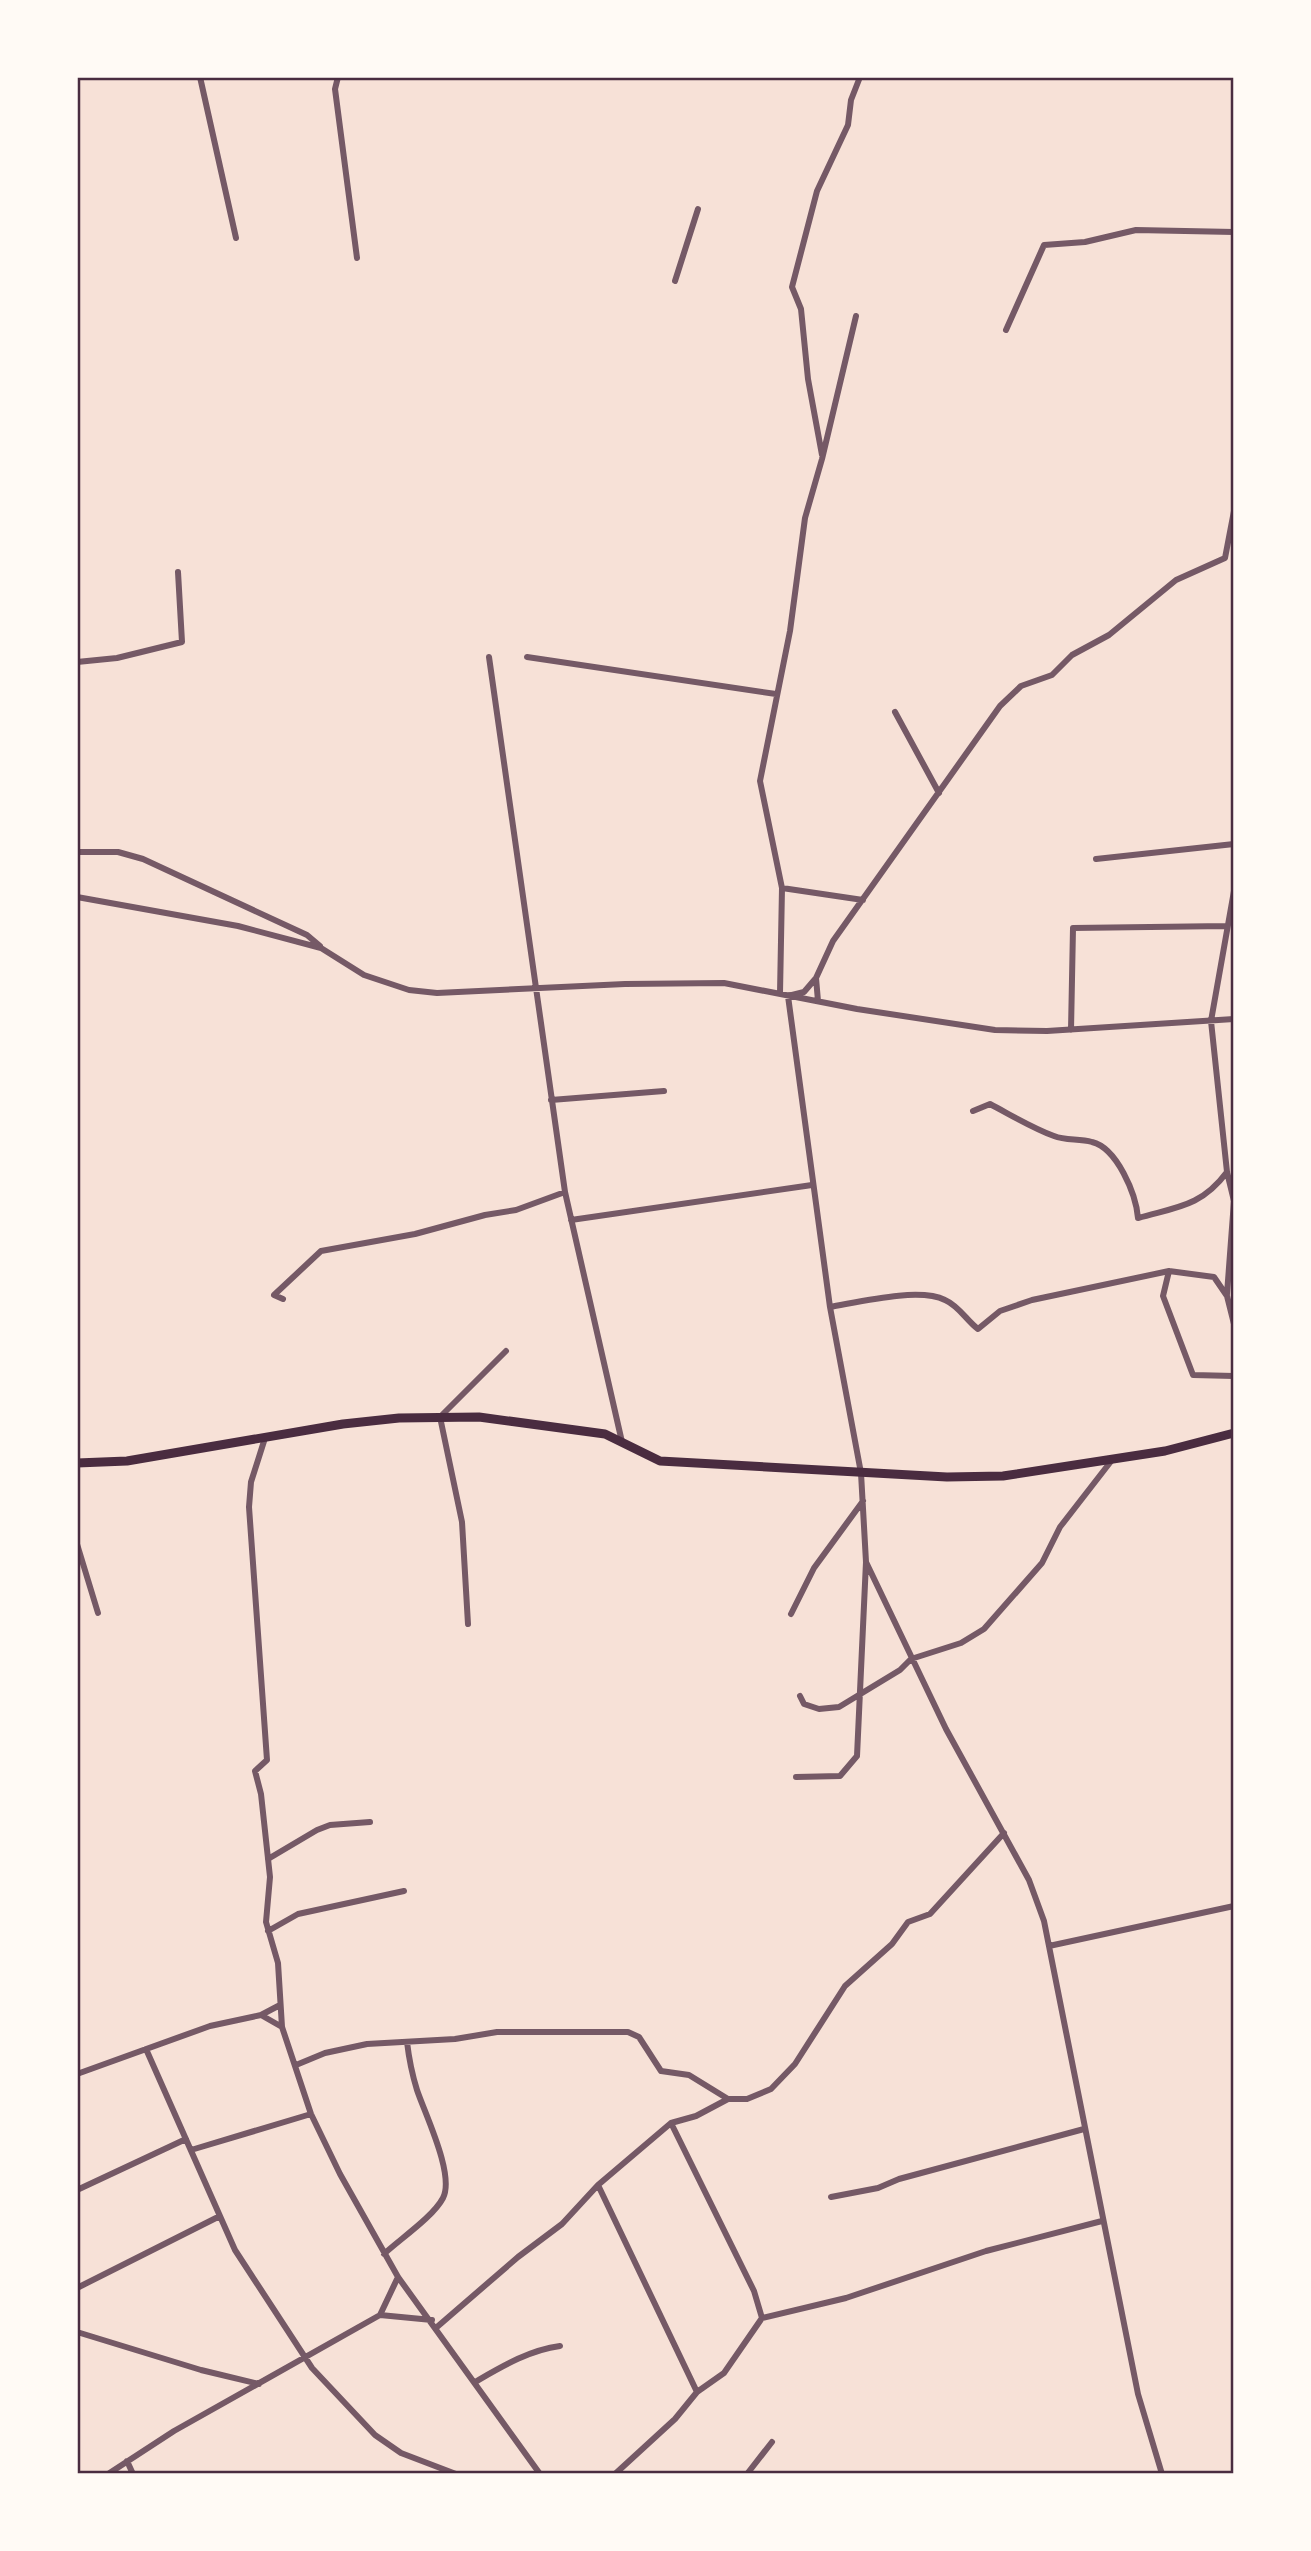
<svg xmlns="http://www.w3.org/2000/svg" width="1311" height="2551" font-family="'Nunito Sans',sans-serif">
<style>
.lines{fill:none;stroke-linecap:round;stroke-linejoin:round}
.minor{stroke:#755966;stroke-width:6}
.secondary{stroke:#4a2c40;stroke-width:9}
.neatline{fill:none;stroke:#4a2c40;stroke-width:2.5}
</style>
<rect width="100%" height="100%" fill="#f7e1d7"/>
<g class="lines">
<path class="minor" d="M200 77 236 238
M338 77 335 89 357 258
M675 281 698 209
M1006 330 1044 245 1085 242 1136 230 1234 232
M822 455 808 379 801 309 792 287 817 191 848 125 851 100 860 77
M489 657 565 1192 622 1442
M527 657 776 694
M77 662 117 658 182 642 178 572
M895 712 939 793
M77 852H118L143 859 307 935 320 946
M1096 859 1234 844
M782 888 863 900
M77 897 238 926 321 948 364 975 409 990 437 993 625 984 724 983 857 1009 995 1030 1047 1031 1234 1019
M780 993 782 888 760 781 790 631 805 518 822 459 856 316
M818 1001 816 978 833 941 1000 706 1021 686 1052 675 1072 655 1109 635 1176 580 1225 558 1234 511
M1071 1030 1073 928 1227 926
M551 1100 664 1091
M973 1111 990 1104C1011 1115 1032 1128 1054 1136 1066 1141 1079 1138 1092 1142 1117 1148 1136 1194 1138 1218 1176 1207 1201 1207 1227 1172
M571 1220 812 1185
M1169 1271 1163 1296 1193 1375 1234 1376
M1227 1294 1234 1201 1227 1172 1211 1021 1234 891
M283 1299 274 1295 321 1251 415 1234 485 1215 516 1210 565 1192
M830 1307C859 1302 919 1287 945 1300 959 1306 967 1321 978 1329L1000 1311 1032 1300 1169 1271 1214 1277 1227 1296 1234 1324
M265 1438 251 1482 249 1507 267 1760 255 1771 261 1794 270 1877 266 1922 278 1963 282 2027 311 2114 340 2174 398 2277 540 2474
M77 1544 98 1613
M866 1562 946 1729 1029 1880 1044 1921 1138 2394 1162 2474
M791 1614 814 1568 863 1501
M468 1624 462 1522 440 1417 506 1351
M800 1696 804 1704 819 1709 839 1707 900 1670 911 1659 961 1643 984 1629 1042 1563 1060 1527 1112 1460
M796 1777 840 1776 857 1756 866 1562 861 1473 830 1307 788 996 804 992 816 978
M268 1859 317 1830 330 1825 370 1822
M268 1931 298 1914 404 1891
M1049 1946 1234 1906
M261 2015 280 2005
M146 2049 235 2250 312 2368 375 2435 401 2453 456 2474
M296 2065 325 2053 367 2044 455 2039 497 2032H628L639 2037 661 2071 689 2075 728 2099H747L771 2089 795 2064 845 1986 892 1944 908 1922 930 1914 1004 1833
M77 2074 210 2026 261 2015 282 2027
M671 2123 754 2291 762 2318
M191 2150 311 2114
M77 2190 186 2139
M831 2197 878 2188 899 2179 1084 2129
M384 2254C400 2239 433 2217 443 2198 455 2175 425 2114 417 2090 412 2074 409 2059 407 2042
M77 2288 218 2217
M380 2315 398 2277
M437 2327 518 2257 562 2224 598 2185
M77 2332 201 2370 259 2384
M475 2382C501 2367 529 2350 560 2346
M697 2392 598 2185 671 2123 696 2116 728 2099
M127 2461 133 2474
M108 2474 174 2431 380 2315 432 2320
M615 2474 675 2419 697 2392 724 2373 762 2318 846 2298 986 2251 1102 2221
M747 2474 772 2442"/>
<path class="secondary" d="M77 1463 127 1461 343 1424 399 1418 479 1417 605 1434 660 1461 947 1477 1003 1476 1165 1451 1234 1433"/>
</g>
<rect width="1311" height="2551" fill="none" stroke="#fffaf5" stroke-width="158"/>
<rect x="79" y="79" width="1153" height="2393" class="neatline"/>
</svg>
